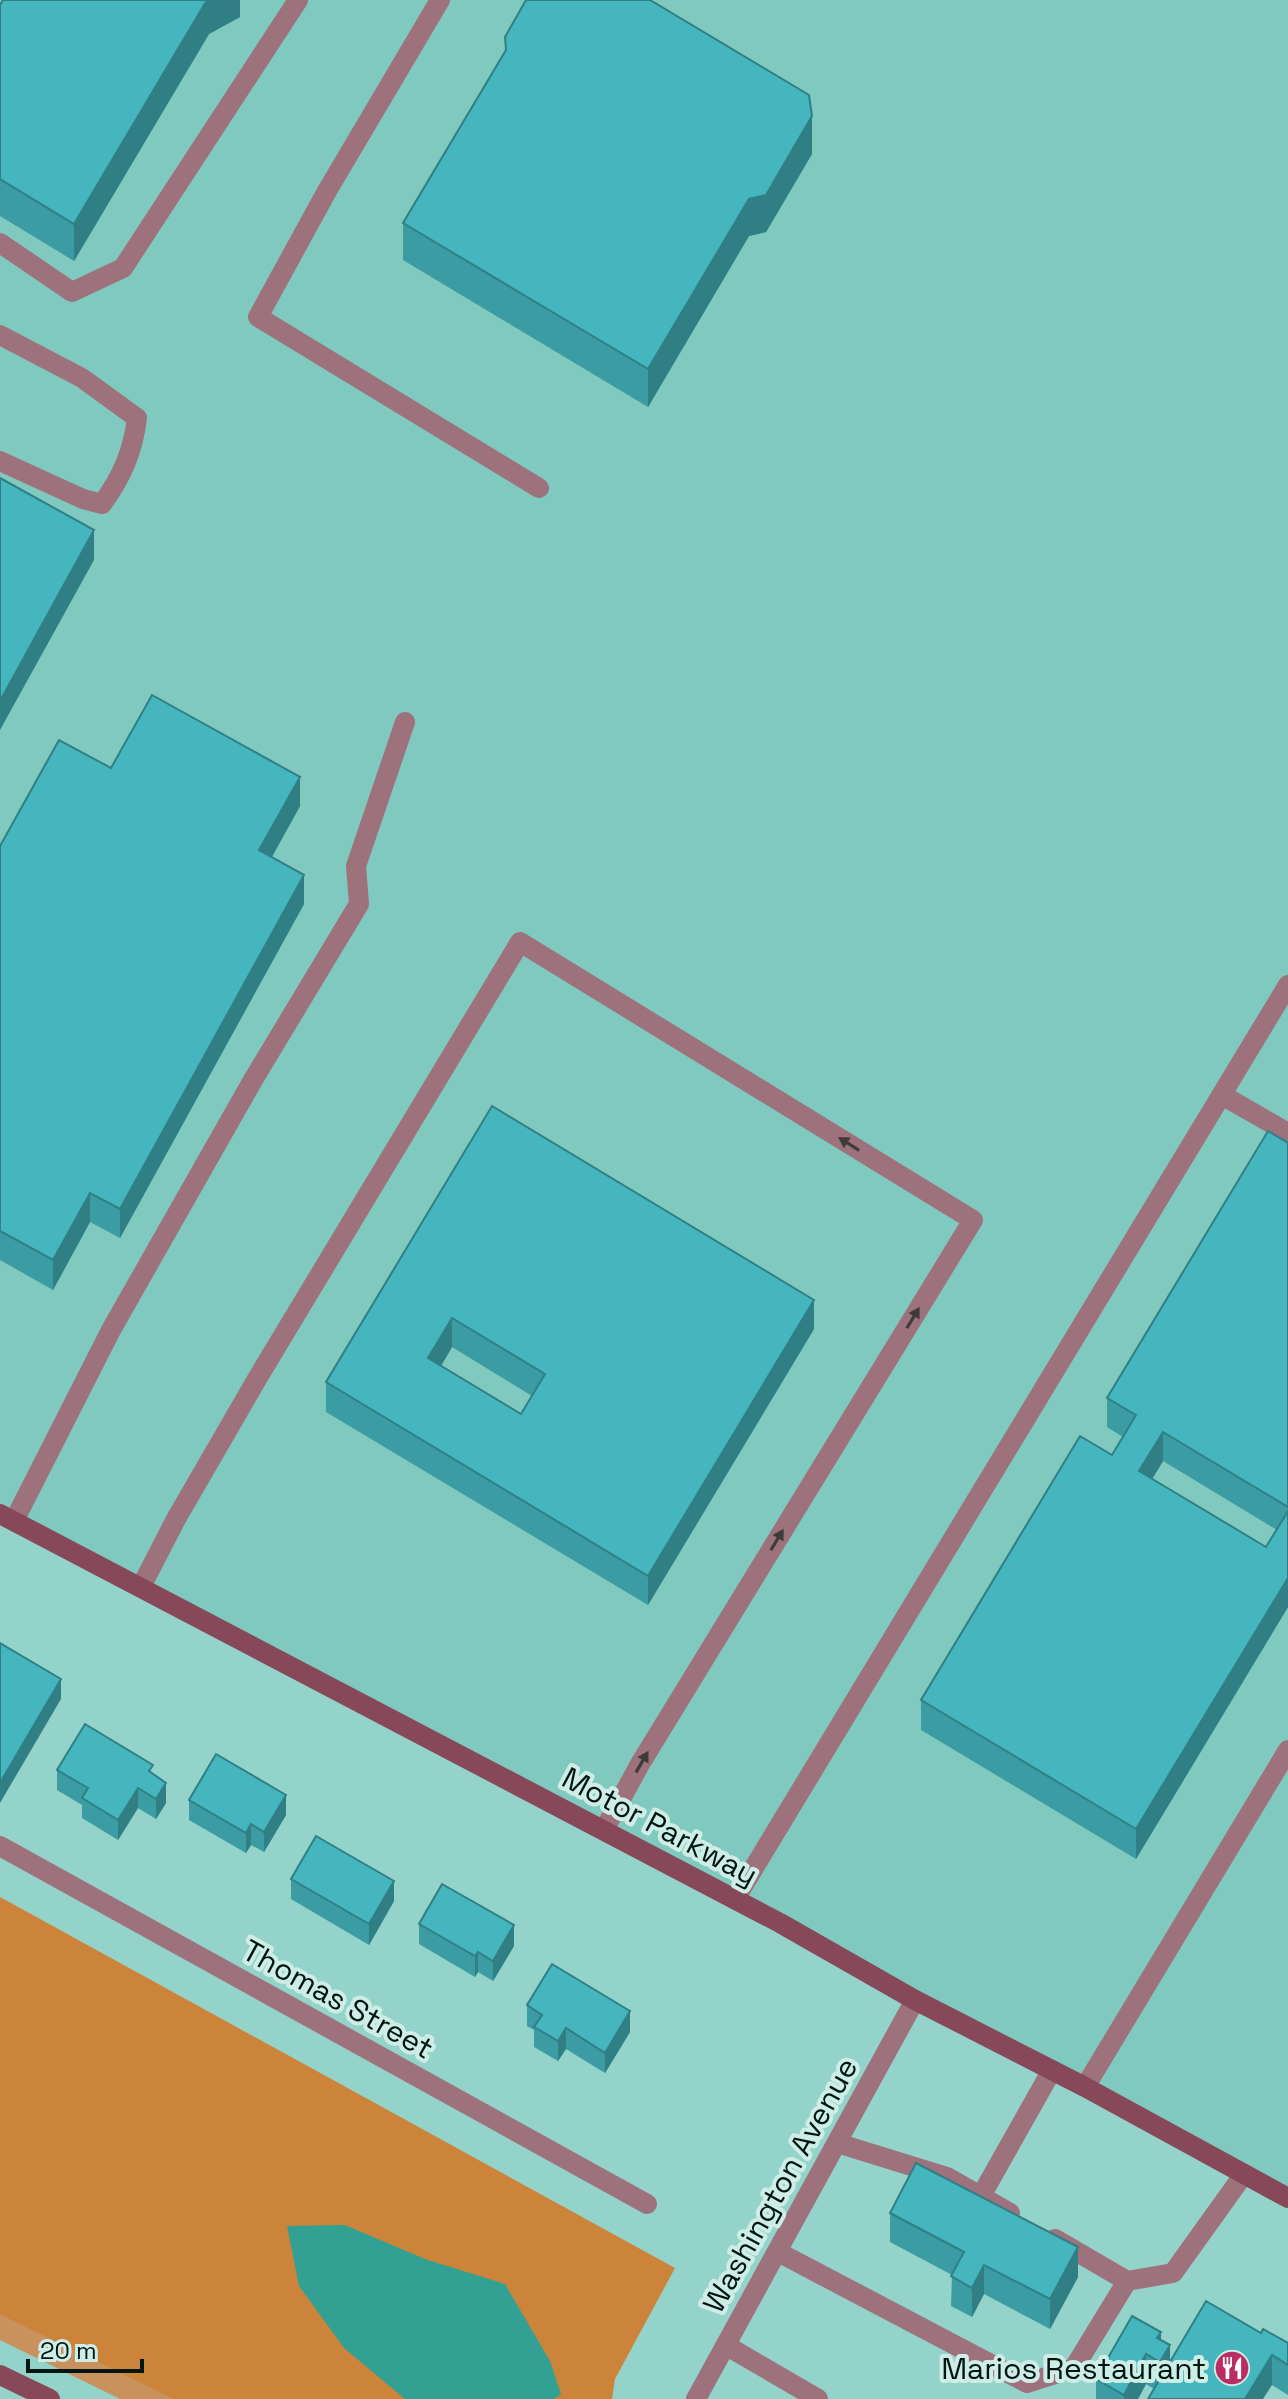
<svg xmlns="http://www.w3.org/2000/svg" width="1288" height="2399" font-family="'Space Grotesk',sans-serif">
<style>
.built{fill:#80c9be}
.green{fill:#c8915e}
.forest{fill:#cc843a}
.water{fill:#32a193}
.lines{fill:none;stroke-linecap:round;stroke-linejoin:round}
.service{stroke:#9d727d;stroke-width:20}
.minor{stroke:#9d727d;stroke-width:20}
.tertiary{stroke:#9d727d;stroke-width:20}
.secondary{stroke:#87495a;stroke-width:20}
.wall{fill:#3b9ca3;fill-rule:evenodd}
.shaded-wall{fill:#307f85}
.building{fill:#45b5be;stroke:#307f85;stroke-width:2;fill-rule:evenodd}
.oneway{fill:#3f3b3d}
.labels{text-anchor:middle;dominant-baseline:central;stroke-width:8;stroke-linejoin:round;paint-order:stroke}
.street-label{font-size:30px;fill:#001613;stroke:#ceede7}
.poi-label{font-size:30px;fill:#001613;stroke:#ceede7;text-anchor:end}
</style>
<rect width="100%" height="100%" fill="#94d3c9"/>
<path class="built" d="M0 0H1288V2201L0 1508Z"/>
<path class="green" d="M0 2315 173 2399H120L0 2340Z"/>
<path class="forest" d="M0 1897 675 2268 615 2379 612 2399H173L0 2315Z"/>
<path class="water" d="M345 2225 425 2259 505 2284 550 2361 561 2394 554 2399H405L344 2348 299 2286 287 2226Z"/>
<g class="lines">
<path class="service" d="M440 0 327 191 258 317 539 488
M0 243 72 292 123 268 298 0
M0 335 82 378 137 418C133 451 122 477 102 504L83 499 0 461
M1222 1095 1288 1133
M14 1521 111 1330 253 1080 359 904 356 866 405 722
M141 1587 176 1519 257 1379 520 942 973 1220 640 1764 604 1830
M735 1899 1288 985
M1085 2087 1288 1750
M837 2143 947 2177 1010 2213
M981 2196 1052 2070
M1055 2239 1127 2281
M778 2252 1027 2383 1074 2368 1127 2281 1173 2273 1244 2174
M727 2346 818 2399"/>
<path class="minor" d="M0 1846 647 2204"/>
<path class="tertiary" d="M696 2399 915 2000"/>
<path class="secondary" d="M0 1514 780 1923 915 2000 1085 2087 1288 2198
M0 2375 50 2399"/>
</g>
<path class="wall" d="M240 0V17L209 34 74 261 0 216V5Z
M505 37 812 154 766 232 749 236 648 407 403 260V223L505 52Z
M111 768 300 806 272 857 304 904 120 1238 90 1222 53 1290 0 1260V846Z
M492 1106 814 1329 648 1605 326 1412V1382ZM452 1347 532 1396 521 1414 441 1366Z
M1288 1143V1607L1136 1859 921 1730V1700L1112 1455 1123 1437 1107 1427V1398ZM1163 1461 1277 1530 1266 1547 1152 1479Z
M57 1770 153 1774 166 1803 156 1819 138 1808 118 1840 82 1818V1805L57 1790Z
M189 1800 286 1815 264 1852 251 1845 246 1853 189 1820Z
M291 1879 394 1901 369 1945 291 1899Z
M419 1924 514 1946 493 1981 478 1972 475 1977 419 1944Z
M527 2005 630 2032 605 2073 566 2049 558 2061 534 2047V2030L527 2026Z
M890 2213 1078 2277 1050 2329 984 2294 972 2317 951 2306 952 2275 890 2242Z
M1261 2333 1288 2343V2395L1272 2385 1154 2389 1146 2384 1138 2399H1096V2379L1161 2340 1170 2363Z"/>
<path class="shaded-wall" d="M207 0H240V17L209 34 74 261V224Z
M812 116V154L766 232 749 236 648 407V369L749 199Z
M94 530V560L0 730V701Z
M300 777V806L259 880V850Z
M304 875V904L120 1238V1209Z
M90 1193V1222L53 1290V1260Z
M814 1300V1329L648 1605V1576Z
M452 1318V1347L428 1388V1358Z
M1163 1432V1461L1139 1501V1471Z
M1288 1578V1607L1136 1859V1829Z
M61 1679V1699L0 1803V1783Z
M166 1783V1803L156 1819V1799Z
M138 1788V1808L118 1840V1820Z
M286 1795V1815L264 1852V1832Z
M251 1824V1845L246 1853V1833Z
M394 1881V1901L369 1945V1924Z
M514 1925V1946L493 1981V1961Z
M478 1952V1972L475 1977V1956Z
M630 2011V2032L605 2073V2053Z
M566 2028V2049L558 2061V2041Z
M1078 2247V2277L1050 2329V2299Z
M984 2265V2294L972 2317V2288Z
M1161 2332V2361L1170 2345V2375L1160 2392V2362L1157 2338Z
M1146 2354V2384L1138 2399H1124V2395Z
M1272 2355V2385L1263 2399H1245Z"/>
<path class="building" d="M3 0H207L74 224 0 179V5Z
M526 0H650L809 95 812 116 766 195 749 199 648 369 403 223 506 50 505 37Z
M0 478 94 530 0 701Z
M152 695 300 777 259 850 304 875 120 1209 90 1193 53 1260 0 1231V846L59 740 111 768Z
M492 1106 814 1300 648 1576 326 1382ZM452 1318 545 1374 521 1414 428 1358Z
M1268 1131 1288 1143V1507L1163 1432 1139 1471 1266 1547 1288 1511V1578L1136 1829 921 1700 1080 1436 1112 1455 1136 1415 1107 1398Z
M0 1643 61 1679 0 1783Z
M85 1724 153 1765 149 1771 166 1783 156 1799 138 1788 118 1820 82 1798 88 1788 57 1770Z
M216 1754 286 1795 264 1832 251 1824 246 1833 189 1800Z
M316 1836 394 1881 369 1924 291 1879Z
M442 1884 514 1925 493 1961 478 1952 475 1956 419 1924Z
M552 1964 630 2011 605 2053 566 2028 558 2041 534 2027 542 2015 527 2005Z
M916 2163 1078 2247 1050 2299 984 2265 972 2288 951 2276 964 2252 890 2213Z
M1206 2301 1261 2333 1263 2329 1288 2343V2365L1272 2355 1245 2399H1148Z
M1132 2316 1161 2332 1157 2338 1170 2345 1160 2362 1146 2354 1124 2395 1096 2379Z"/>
<defs><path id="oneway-solid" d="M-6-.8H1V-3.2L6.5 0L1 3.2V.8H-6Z" transform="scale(2)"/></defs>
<g class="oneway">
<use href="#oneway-solid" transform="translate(849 1144) rotate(-148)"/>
<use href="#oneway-solid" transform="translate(913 1318) rotate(-59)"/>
<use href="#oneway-solid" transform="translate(777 1540) rotate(-59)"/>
<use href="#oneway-solid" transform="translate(642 1762) rotate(-60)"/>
</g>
<defs>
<symbol id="restaurant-disc" viewBox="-11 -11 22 22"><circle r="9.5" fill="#ba2d63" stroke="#ceede7"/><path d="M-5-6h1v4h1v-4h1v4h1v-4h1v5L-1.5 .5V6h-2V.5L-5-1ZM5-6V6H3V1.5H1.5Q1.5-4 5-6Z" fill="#fff"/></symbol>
</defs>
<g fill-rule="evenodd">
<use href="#restaurant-disc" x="1212" y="2348" width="40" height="40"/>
</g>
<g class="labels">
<g class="street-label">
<text transform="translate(660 1826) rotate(28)">Motor Parkway</text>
<text transform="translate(338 1999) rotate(29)">Thomas Street</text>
<text transform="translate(780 2185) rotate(-61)">Washington Avenue</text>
</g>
<g class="poi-label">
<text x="1206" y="2368">Marios Restaurant</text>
</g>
</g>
<path d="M28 2359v12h114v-12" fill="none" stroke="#001613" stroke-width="4"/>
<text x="40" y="2359" font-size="24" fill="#001613" stroke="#ceede7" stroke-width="6" paint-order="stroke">20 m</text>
</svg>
